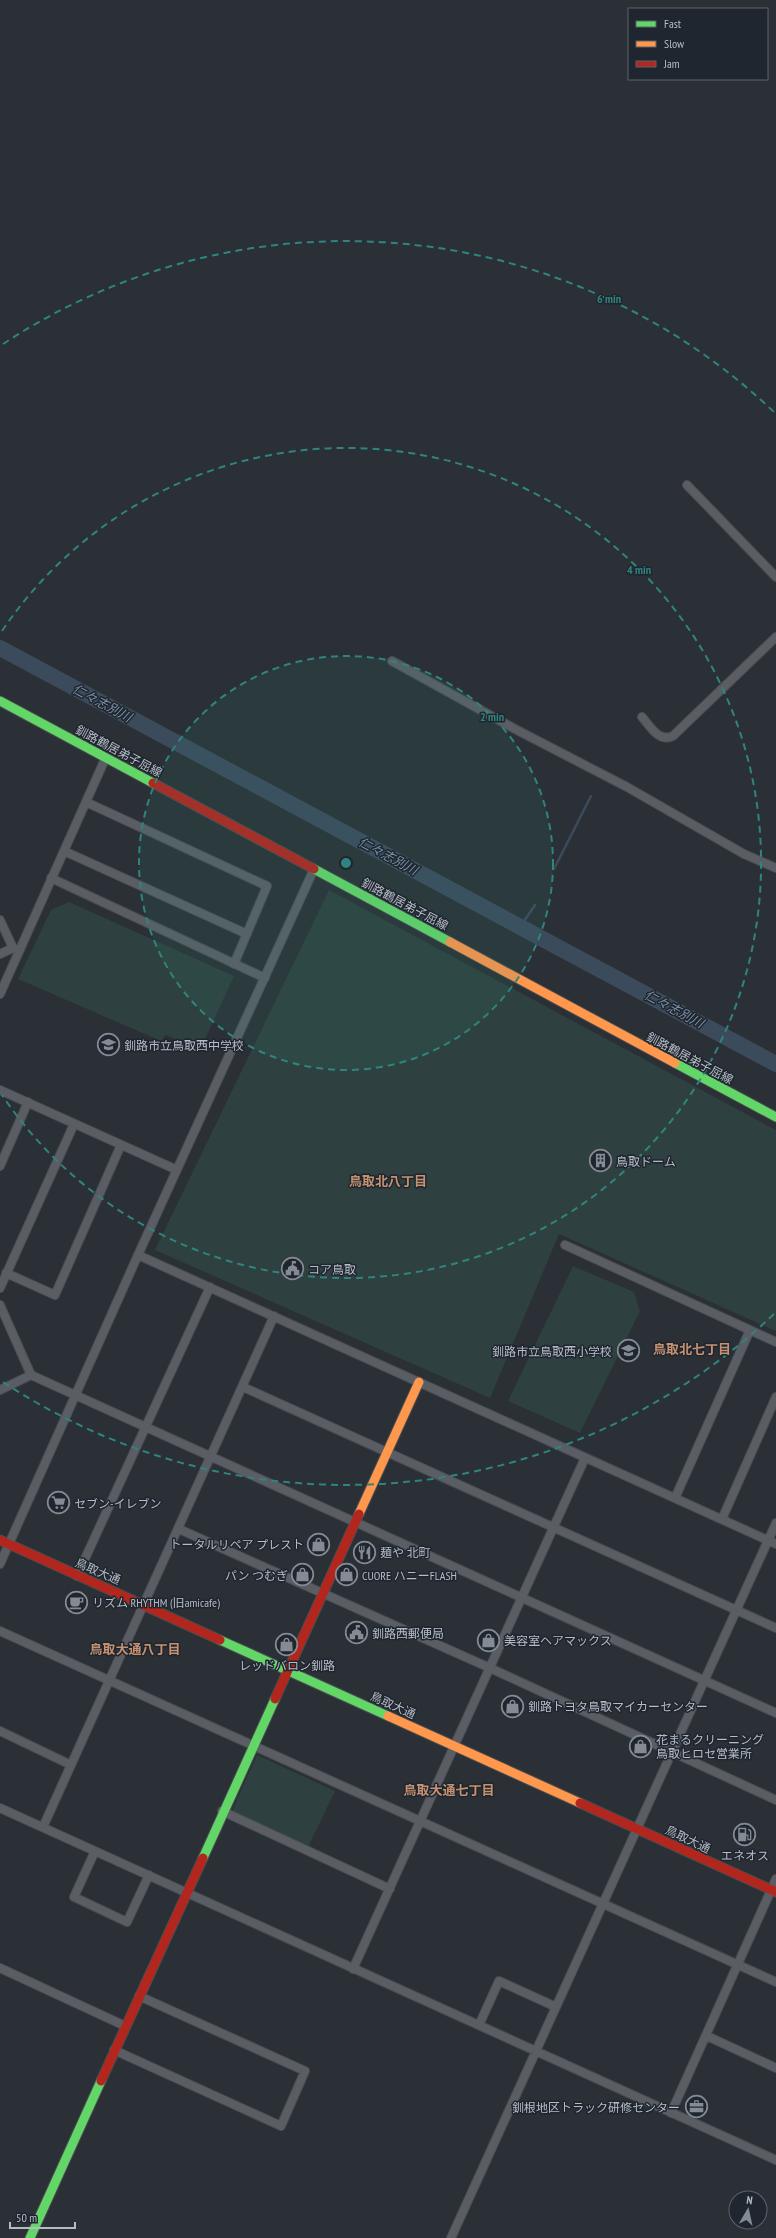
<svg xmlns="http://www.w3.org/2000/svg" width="776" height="2238" font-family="'PT Sans Narrow','Noto Sans JP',sans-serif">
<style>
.green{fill:#2e403f}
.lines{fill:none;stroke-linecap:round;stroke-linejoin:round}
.stream{stroke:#3c4b5c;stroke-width:2.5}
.river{stroke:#3c4b5c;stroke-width:16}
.street-casing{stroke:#484c50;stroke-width:10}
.fast-casing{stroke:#484c50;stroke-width:11}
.slow-casing{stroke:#484c50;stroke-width:11}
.jam-casing{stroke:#484c50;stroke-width:11}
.street{stroke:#5a5e64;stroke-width:8}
.fast{stroke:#63d668;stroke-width:9}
.slow{stroke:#ff974d;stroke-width:9}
.jam{stroke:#b3261e;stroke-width:9}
.ring{fill:none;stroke:#30847f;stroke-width:2;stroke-dasharray:7 5}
.labels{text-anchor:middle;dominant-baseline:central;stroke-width:3;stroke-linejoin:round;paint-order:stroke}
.street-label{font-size:12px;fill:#b5bcc5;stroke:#1f262f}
.poi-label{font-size:12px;fill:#b5bcc5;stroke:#1f262f;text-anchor:start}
.water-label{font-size:13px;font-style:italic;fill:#7a8fa5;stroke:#1f262f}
.neighbourhood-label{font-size:13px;font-weight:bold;fill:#c69170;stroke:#1f262f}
.centre{fill:#30847f;stroke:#1f262f;stroke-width:2}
.ring-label{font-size:12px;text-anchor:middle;font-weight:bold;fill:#30847f;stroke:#1f262f;stroke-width:3;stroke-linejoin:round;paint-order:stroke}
</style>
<rect width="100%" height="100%" fill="#2a3035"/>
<path class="green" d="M329 890 776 1130V1331L559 1234 490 1398 155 1250Z
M69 902 234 976 200 1050 166 1035 161 1041 18 979 51 910Z
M573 1266 634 1292 640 1311 580 1433 508 1401Z
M257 1755 335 1791 308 1847 232 1811Z"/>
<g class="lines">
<path class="stream" d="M554 869 591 796
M520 927 535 905"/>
<path class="river" d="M0 648 776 1064"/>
<defs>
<path id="street" d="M687 485 776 577
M392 661 515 729 627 787 744 854 776 868
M642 717C650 726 659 743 673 736L776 637
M86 802 267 886 234 964
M64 851 247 934
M51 878 265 978
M0 920 13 948 20 950
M0 954 13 948
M0 994 106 757
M0 1090 177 1170
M0 1166 28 1102
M565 1245 776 1342
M138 1255 776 1544
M6 1273 55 1295 121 1145
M0 1288 74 1124
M0 1305 31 1375 776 1713
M243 1387 776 1628
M0 1390 31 1375
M675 1498 750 1330
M722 1519 776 1397
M179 1529 490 1668 776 1800
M0 1564 138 1255 314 869
M77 1576 210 1287
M0 1631 776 1982
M0 1731 71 1765
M0 1808 776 2160
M222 1811 390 1889
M43 1827 274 1316
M95 1851 74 1897 127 1922 149 1875
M0 1968 125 2026
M353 1969 585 1458
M479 2025 499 1981 556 2007
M707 2036 776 2068
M114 2050 281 2126 305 2071 139 1996
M671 2113 776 1879
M451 2238 776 1523"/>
<path id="fast" d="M0 701 153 783
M314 869 450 942
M675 1063 776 1117
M220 1640 388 1716
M203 1858 275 1699
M30 2238 101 2081"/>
<path id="slow" d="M450 942 675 1063
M359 1514 419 1382
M388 1716 580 1803"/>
<path id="jam" d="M153 783 314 869
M0 1540 220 1640
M275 1699 359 1514
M580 1803 776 1892
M101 2081 203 1858"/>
</defs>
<use href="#street" class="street-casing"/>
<use href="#fast" class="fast-casing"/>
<use href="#slow" class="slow-casing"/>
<use href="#jam" class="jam-casing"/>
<use href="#street" class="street"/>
<use href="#fast" class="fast"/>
<use href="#slow" class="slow"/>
<use href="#jam" class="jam"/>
</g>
<circle cx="346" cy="863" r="207" fill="#30847f" fill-opacity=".12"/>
<g class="ring">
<circle cx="346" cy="863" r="207"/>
<path d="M2 631A415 415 0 1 1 2 1095"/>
<path d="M774 1314A622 622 0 0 1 3 1382M3 344A622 622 0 0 1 774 412"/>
</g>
<defs>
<symbol id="school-ring" viewBox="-11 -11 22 22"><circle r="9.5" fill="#1f262f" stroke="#848b93" stroke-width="1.5"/><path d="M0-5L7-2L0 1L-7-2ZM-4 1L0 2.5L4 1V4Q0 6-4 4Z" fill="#848b93"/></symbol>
<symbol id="building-ring" viewBox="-11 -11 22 22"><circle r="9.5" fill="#1f262f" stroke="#848b93" stroke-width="1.5"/><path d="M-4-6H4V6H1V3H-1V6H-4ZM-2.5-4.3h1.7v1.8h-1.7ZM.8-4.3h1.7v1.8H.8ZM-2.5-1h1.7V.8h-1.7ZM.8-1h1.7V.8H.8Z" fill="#848b93"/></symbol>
<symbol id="civic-ring" viewBox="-11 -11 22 22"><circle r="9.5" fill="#1f262f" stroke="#848b93" stroke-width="1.5"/><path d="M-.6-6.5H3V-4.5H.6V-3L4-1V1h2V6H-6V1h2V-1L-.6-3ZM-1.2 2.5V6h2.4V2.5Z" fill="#848b93"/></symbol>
<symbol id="supermarket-ring" viewBox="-11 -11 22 22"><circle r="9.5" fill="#1f262f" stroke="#848b93" stroke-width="1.5"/><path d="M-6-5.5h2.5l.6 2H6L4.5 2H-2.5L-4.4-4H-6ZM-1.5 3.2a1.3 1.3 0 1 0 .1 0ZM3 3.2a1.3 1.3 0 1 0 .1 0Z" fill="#848b93"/></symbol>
<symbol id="shop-ring" viewBox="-11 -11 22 22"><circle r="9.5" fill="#1f262f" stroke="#848b93" stroke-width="1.5"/><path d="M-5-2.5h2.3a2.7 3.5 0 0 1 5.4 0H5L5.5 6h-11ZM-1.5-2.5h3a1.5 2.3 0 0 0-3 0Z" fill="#848b93"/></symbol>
<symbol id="restaurant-ring" viewBox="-11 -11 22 22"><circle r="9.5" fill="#1f262f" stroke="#848b93" stroke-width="1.5"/><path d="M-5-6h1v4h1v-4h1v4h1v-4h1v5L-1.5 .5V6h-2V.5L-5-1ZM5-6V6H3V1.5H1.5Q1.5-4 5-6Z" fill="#848b93"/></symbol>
<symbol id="cafe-ring" viewBox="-11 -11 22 22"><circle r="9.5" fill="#1f262f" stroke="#848b93" stroke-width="1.5"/><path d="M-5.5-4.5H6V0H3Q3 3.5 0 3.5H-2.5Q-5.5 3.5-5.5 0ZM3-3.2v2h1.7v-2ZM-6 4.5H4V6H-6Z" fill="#848b93"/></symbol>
<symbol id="fuel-ring" viewBox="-11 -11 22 22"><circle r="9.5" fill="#1f262f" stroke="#848b93" stroke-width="1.5"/><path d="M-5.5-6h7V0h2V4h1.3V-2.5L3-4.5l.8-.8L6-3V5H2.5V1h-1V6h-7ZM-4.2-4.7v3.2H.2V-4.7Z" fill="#848b93"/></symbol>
<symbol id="office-ring" viewBox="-11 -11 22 22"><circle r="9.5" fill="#1f262f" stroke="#848b93" stroke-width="1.5"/><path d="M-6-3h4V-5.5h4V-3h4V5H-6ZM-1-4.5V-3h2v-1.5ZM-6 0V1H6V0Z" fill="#848b93"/></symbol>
</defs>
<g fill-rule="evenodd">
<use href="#school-ring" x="96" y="1032" width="25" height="25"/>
<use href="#building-ring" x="588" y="1148" width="25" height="25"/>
<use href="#civic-ring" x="280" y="1256" width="25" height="25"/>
<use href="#school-ring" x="616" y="1338" width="25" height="25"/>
<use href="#supermarket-ring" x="46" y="1490" width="25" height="25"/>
<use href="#shop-ring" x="306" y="1532" width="25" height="25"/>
<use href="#restaurant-ring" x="352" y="1540" width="25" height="25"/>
<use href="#shop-ring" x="290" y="1562" width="25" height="25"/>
<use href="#shop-ring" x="334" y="1562" width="25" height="25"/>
<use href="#cafe-ring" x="64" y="1590" width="25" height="25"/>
<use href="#civic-ring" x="344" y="1620" width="25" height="25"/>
<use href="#shop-ring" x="476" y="1628" width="25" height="25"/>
<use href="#shop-ring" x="274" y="1632" width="25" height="25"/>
<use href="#shop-ring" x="500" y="1694" width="25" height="25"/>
<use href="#shop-ring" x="628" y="1734" width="25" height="25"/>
<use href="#fuel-ring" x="732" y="1822" width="25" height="25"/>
<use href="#office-ring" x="684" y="2094" width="25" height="25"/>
</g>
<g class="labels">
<g class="street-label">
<text transform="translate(119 751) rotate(28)">釧路鶴居弟子屈線</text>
<text transform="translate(405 904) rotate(28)">釧路鶴居弟子屈線</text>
<text transform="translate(690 1058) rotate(28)">釧路鶴居弟子屈線</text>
<text transform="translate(98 1571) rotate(23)">鳥取大通</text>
<text transform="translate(393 1705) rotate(24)">鳥取大通</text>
<text transform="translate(688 1839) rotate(25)">鳥取大通</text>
</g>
<g class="poi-label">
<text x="124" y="1045">釧路市立鳥取西中学校</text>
<text x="616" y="1161">鳥取ドーム</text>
<text x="308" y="1269">コア鳥取</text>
<text x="612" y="1351" text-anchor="end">釧路市立鳥取西小学校</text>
<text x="74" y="1503">セブン-イレブン</text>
<text x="304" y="1544" text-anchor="end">トータルリペア プレスト</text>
<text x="380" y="1552">麺や 北町</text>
<text x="288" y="1575" text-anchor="end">パン つむぎ</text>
<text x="362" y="1575">CUORE ハニーFLASH</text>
<text x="92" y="1602">リズム RHYTHM (旧amicafe)</text>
<text x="372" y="1633">釧路西郵便局</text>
<text x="504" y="1640">美容室ヘアマックス</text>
<text x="287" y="1665" text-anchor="middle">レッドバロン釧路</text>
<text x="528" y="1706">釧路トヨタ鳥取マイカーセンター</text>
<text x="656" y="1739">花まるクリーニング<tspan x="656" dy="14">鳥取ヒロセ営業所</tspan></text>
<text x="745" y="1855" text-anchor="middle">エネオス</text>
<text x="680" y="2107" text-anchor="end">釧根地区トラック研修センター</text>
</g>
<g class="water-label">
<text transform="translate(102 703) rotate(28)">仁々志別川</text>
<text transform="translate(388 856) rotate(28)">仁々志別川</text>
<text transform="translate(674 1009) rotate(28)">仁々志別川</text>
</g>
<g class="neighbourhood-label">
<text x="388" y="1181">鳥取北八丁目</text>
<text x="692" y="1349">鳥取北七丁目</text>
<text x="135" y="1649">鳥取大通八丁目</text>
<text x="449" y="1790">鳥取大通七丁目</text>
</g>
</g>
<circle cx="346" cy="863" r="6" class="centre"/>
<g class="ring-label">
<text x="609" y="303">6 min</text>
<text x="639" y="574">4 min</text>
<text x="492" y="721">2 min</text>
</g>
<rect x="628" y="8" width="140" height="72" fill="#1f262f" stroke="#5b626b"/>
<rect x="636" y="21" width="20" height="6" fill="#63d668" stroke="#5b626b"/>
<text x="664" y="28" font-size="12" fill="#b5bcc5">Fast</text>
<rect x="636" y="41" width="20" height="6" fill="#ff974d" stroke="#5b626b"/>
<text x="664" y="48" font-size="12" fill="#b5bcc5">Slow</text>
<rect x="636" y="61" width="20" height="6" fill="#b3261e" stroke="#5b626b"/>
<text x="664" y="68" font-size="12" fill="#b5bcc5">Jam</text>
<g transform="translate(748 2210) rotate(9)"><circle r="19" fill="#1f262f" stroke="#5b626b"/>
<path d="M0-3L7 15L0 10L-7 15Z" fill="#848b93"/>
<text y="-6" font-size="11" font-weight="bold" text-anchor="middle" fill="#b5bcc5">N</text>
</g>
<path d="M10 2222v6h65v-6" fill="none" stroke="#b5bcc5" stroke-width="2"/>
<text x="16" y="2222" font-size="12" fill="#b5bcc5" stroke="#1f262f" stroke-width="3" paint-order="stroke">50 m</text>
</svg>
